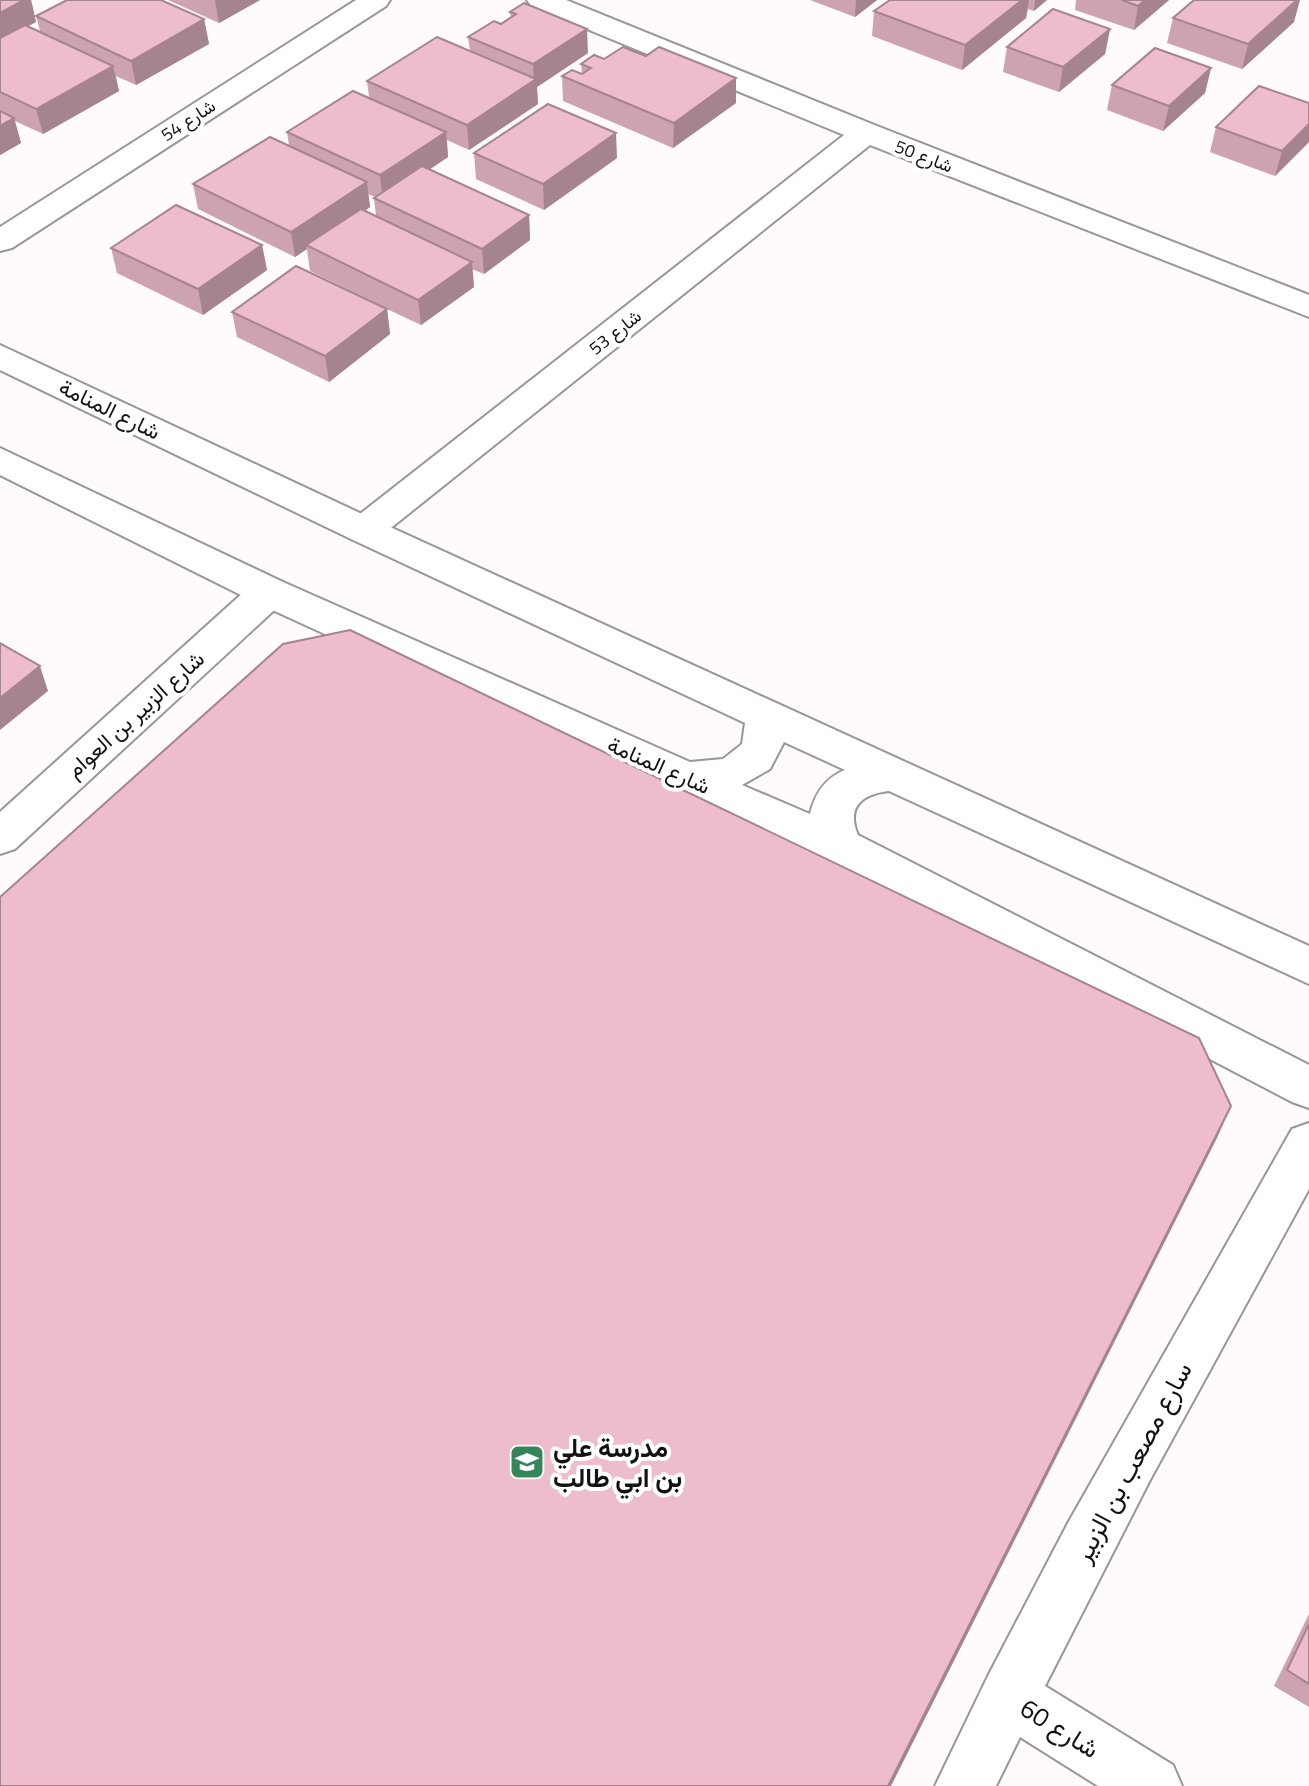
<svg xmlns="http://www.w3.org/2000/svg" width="1309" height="1786" font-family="'Titillium Web',Vazirmatn,sans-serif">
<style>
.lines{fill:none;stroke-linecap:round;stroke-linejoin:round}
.street-casing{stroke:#9a9597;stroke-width:4}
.secondary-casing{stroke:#9a9597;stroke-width:4}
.street{fill:#fff;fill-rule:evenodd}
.secondary{fill:#fff;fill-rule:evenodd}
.wall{fill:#cca3af;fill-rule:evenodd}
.shaded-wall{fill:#a6848f}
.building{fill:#edbdcc;stroke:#a6848f;stroke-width:2}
.labels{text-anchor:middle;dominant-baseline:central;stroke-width:8;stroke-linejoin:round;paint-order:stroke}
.far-street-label{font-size:18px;fill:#131112;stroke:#fff}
.street-label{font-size:22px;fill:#131112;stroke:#fff}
.near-poi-label{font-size:26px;font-weight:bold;fill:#131112;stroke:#fff;text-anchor:start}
.near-street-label{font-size:26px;fill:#131112;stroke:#fff}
</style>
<rect width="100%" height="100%" fill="#fffafc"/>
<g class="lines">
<defs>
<path id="street" d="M356 0H390L386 6 12 248 0 251V227Z
M527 0H566L877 126 1309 295V317L870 145 377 539 364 543 351 539 345 530 351 521 844 135 531 6Z
M269 579 283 582 288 592 283 602 15 849 0 854V812L255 582Z
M1309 1123V1189L1150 1480 1045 1686 1173 1765 1182 1786H1098L1020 1737 996 1786H935L988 1676 1068 1523 1292 1129Z"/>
<path id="secondary" d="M0 345 377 521 1309 946V984L889 791C862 794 846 807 858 835L1309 1065V1108L1292 1102 826 858 414 675 255 602 0 475V448L283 582 690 762 723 759 742 744 745 723 351 539 0 370ZM784 742 845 770C825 778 815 793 810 814L742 785 770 769Z"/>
</defs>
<use href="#street" class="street-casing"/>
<use href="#secondary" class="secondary-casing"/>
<use href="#street" class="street"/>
<use href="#secondary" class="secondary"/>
</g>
<path class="wall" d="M0 0H31L36 22 28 26 40 31 36 16 204 19 209 44 136 85 116 76 119 91 43 134 15 121 21 143 0 155Z
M168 0H260L219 23Z
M810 0H877L855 17Z
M890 0H1047L1034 11 1028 9 1026 18 962 70 872 36 874 11Z
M1076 0H1169L1134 30 1075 10Z
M510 12 588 53 537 87 538 104 469 150 447 140 448 157 430 169 529 215 530 240 484 274 472 269 474 287 421 325 387 309 390 334 329 382 237 337 232 312 386 308 310 271 307 249 295 257 198 209 193 184 289 146 287 132 369 97 367 81 470 51 468 37 501 24 511 18ZM368 194 375 197 374 198 376 216 365 211 370 207Z
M1173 18 1294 22 1242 69 1167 43Z
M1110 29 1105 54 1059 92 1003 72 1007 47Z
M604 59 736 103 673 148 563 101 562 76 582 74 581 64Z
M1211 68 1205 93 1163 131 1107 110 1112 85Z
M1309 103V142L1275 176 1210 152 1216 127Z
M474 153 617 158 544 210 476 179Z
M262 245 267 270 203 315 117 273 111 248Z
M1309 1614V1707L1274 1686Z"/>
<path class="shaded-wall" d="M24 0H31L36 22 0 41V13Z
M215 0H260L219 23Z
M856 0H877L855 17Z
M1022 0H1029L1026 18 962 70 965 45Z
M1035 0H1047L1034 11Z
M1145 0H1169L1134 30 1138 6Z
M1297 0H1300L1294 22 1242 69 1248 44Z
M204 19 209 44 136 85 131 61Z
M587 29 588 53 537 87 538 104 469 150 467 125 534 81 533 64Z
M1110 29 1105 54 1059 92 1063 67Z
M113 66 119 91 43 134 36 109Z
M1211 68 1205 93 1163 131 1169 106Z
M736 78V103L673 148 674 123Z
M14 118 21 143 0 155V126Z
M1309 124V142L1275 176 1282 151Z
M446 132 448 157 383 201 380 175Z
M616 133 617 158 544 210 543 184Z
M367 182 370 207 310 247 306 245 307 249 295 257 291 232Z
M529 215 530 240 484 274 482 249Z
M262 245 267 270 203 315 198 289Z
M472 262 474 287 421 325 418 300Z
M387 309 390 334 329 382 325 356Z
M40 666 48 691 0 730V698Z
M1231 1106 1217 1138 891 1786H888Z"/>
<path class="building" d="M0 0H24L0 13Z
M67 0H161L204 19 131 61 36 16Z
M890 0H1022L965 45 874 11Z
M1122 0H1145L1138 6Z
M1194 0H1297L1248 44 1173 18Z
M524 3 587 29 533 64 468 37 494 21 501 24 516 14 510 12Z
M1053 9 1110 29 1063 67 1007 47Z
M25 25 113 66 36 109 0 92V38Z
M437 37 536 79 467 125 367 81Z
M623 47 646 56 659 47 736 78 674 123 562 76 572 70 582 74 591 68 581 64 594 55 604 59Z
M1155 48 1211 68 1169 106 1112 85Z
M1259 86 1309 103V124L1282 151 1216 127Z
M353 91 446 132 380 175 287 132Z
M548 104 616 133 543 184 474 153Z
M0 111 14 118 0 126Z
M270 137 367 182 291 232 193 184Z
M422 166 529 215 482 249 374 198Z
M176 205 262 245 198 289 111 248Z
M361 209 472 262 418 300 306 245Z
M296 266 387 309 325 356 232 312Z
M350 630 1199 1038 1231 1106 888 1786H0V897L283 644Z
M0 643 40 666 0 698Z
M1309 1624V1684L1287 1670Z"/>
<defs>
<symbol id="school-square" viewBox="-11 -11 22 22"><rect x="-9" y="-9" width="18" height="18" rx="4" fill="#348658" stroke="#fff"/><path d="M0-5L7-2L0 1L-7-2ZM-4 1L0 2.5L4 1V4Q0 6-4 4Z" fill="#fff"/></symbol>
</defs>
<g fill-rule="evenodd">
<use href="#school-square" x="507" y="1442" width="40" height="40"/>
</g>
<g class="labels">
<g class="far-street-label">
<text transform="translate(188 120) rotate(-33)">شارع 54</text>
<text transform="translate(924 156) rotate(21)">شارع 50</text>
<text transform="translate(615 332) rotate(-38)">شارع 53</text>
</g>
<g class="street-label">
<text transform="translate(110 409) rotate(26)">شارع المنامة</text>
<text transform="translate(135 714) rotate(-42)">شارع الزبير بن العوام</text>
<text transform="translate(659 765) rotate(24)">شارع المنامة</text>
</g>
<g class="near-poi-label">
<text x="553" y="1447">مدرسة علي<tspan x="553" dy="30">بن ابي طالب</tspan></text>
</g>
<g class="near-street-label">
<text transform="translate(1132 1462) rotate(-62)">سارع مصعب بن الزبير</text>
<text transform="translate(1060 1728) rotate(32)">شارع 60</text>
</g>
</g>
</svg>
